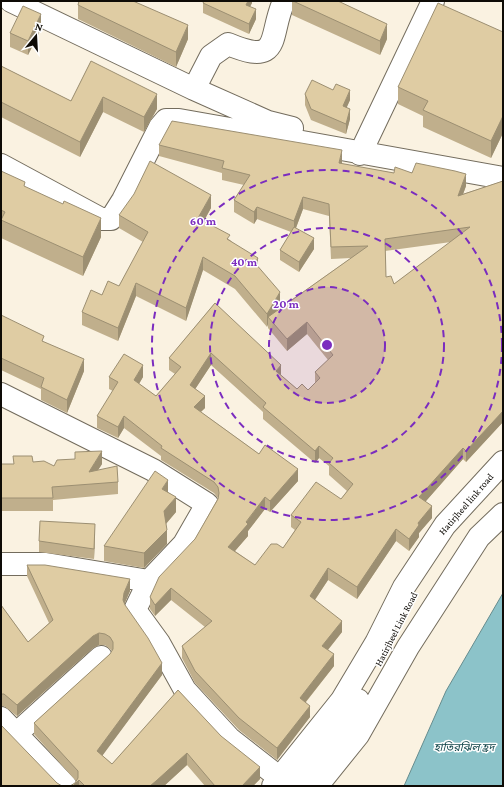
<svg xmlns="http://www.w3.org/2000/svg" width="504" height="787" font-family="'Crimson Pro','Noto Sans Bengali',serif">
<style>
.water{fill:#8cc3c9;stroke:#668c8e}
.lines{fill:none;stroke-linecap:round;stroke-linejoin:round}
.minor-casing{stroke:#736c5d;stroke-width:24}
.major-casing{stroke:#736c5d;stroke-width:24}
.minor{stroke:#fff;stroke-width:22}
.major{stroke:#fff;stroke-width:22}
.wall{fill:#c0af8c;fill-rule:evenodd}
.shaded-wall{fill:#9c8f72}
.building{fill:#dfcca3;stroke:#9c8f72;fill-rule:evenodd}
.ring{fill:none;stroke:#7b2cbf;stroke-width:2;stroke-dasharray:7 5}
.labels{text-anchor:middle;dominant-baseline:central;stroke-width:3;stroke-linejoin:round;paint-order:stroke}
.street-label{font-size:10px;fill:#0e0b06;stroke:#fff}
.water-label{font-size:11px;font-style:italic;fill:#12454a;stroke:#fff}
.centre{fill:#7b2cbf;stroke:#fff;stroke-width:2}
.ring-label{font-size:12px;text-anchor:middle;font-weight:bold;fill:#7b2cbf;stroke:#fff;stroke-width:3;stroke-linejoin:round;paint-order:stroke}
</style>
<rect width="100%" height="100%" fill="#faf2e1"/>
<path class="water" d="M503 593V786H404L446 691Z"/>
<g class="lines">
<defs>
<path id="minor" d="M11 1 194 89 268 122 292 128
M194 89 211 56 228 44C283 67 268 36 284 1
M360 154 433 1
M1 165 101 219H111L123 200 160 127 166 120H179L503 178
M1 394 153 470 207 504 184 544 149 581 46 564H1
M149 581 135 610 159 643 185 690 230 739 271 771
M1 718 66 786
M16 734 101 657
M317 786 358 735 408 647 479 537 503 514"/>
<path id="major" d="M273 786 342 700 376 643 404 587 445 525 503 462
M297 786 336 734 358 700"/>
</defs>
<use href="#minor" class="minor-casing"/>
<use href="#major" class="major-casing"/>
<use href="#minor" class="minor"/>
<use href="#major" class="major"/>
</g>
<path class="wall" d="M252 1V3L250 6 256 19 249 34 203 13V3Z
M292 1H338L387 39 380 55 292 15Z
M78 5 188 39 176 67 78 19Z
M41 29 28 55 10 47V33Z
M503 32V133L491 158 423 127V116L398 104V87Z
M91 61 157 109 144 132 103 112 80 157 1 117V66L71 101Z
M305 94 350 100 346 108 350 119 346 134 311 120 305 105Z
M159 145 342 162V164L394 173H412L466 186 463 194 503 181V422L466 462 463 459 425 502 432 518 419 533V537L409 551 396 541 357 599 328 580 315 600 342 632 328 650 334 666 306 702 310 717 277 760 239 730 195 683 182 658V646L205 627 171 600 155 616 150 609V597L195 539 218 498 214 493 161 460V456L124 428 118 438 97 428V416L113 391 109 389V377H143L139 384 156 396 175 374 169 370V358L215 303 281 375 297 389 308 390 315 383V372L328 360 307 334 287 351 268 328V324L267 327 235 289 203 270 186 321 136 296 118 341 82 325V312L102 295 119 286 143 242 119 228V215L211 208 204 221 230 240 258 267 280 305 276 311 351 258 331 259 329 216 303 209 296 228 314 249 299 272 280 260V250L291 232 257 219 254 224 234 212V200L244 185 222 180V173L159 156ZM451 242 394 284 386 277 385 251ZM211 365 263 412V419L315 463 319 458 329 466V475L347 491 341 499 291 515V527L295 530 283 548 255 565 235 551 248 536V531L265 509 270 512 298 481 259 454 201 412 205 408 195 389Z
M1 171 101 237 83 276 1 238Z
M1 315 44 342 84 371 67 413 41 400V389L1 370Z
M33 462 54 466 102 464 98 470 118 482V494L53 500V511H1V464H13Z
M168 493 176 512 166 524 167 544 144 568 104 561V546Z
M95 534 94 559 39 552V541Z
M27 565 130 591 124 604 162 675 102 755 112 764 178 690 260 779 253 786H205L187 765 164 786H70L75 783 76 781 34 734V723L110 654 112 651 110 649 105 645H99L93 648 17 716 4 706H1V605L28 642 49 623 27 576Z"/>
<path class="shaded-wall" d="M248 1H252V3L246 15V5Z
M256 9V19L249 34V24Z
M41 14V29L28 55V41Z
M387 24V39L380 55V41Z
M188 25V39L176 67V52Z
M350 90V100L343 116V106Z
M157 94V109L144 132V117Z
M103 97V112L80 157V142Z
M350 109V119L346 134V124Z
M503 116V133L491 158V141Z
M342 150V162L339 175V163Z
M466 174V186L458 208V196Z
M211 195V208L198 231V218Z
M303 197V209L294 233V221Z
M257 207V219L254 224V212Z
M101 218V237L83 276V257Z
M314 238V249L299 272V262Z
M203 257V270L186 321V308Z
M258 258V271L255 263Z
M136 283V296L118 341V328Z
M280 292V305L271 320 268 317V324L267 327V314Z
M307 322V334L287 351V339Z
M211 353V365L190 397V385Z
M84 359V371L67 413V400Z
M143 365V377L134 392V380Z
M281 365V377L276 371Z
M205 396V408L194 418V407Z
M503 411V422L466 462V451Z
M124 416V428L118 438V427Z
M319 446V458L315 463V451Z
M463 448V459L419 509V497Z
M102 451V464L89 484V472Z
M298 469V481L270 512V501Z
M168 480V494L162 489Z
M176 497V512L164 526V511Z
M265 497V509L248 531V536L228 559V547Z
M432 506V518L419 533V537L409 551V539L418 523Z
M95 524V534L94 559V549Z
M396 529V541L357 599V587Z
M167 530V544L144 568V553Z
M328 568V580L310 607V596Z
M130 579V591L124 605 123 600 124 593Z
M171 588V600L155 616V605Z
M342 621V632L322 657V646Z
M99 633V645L93 648 17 716V705L93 636Z
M334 654V666L300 709V698Z
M162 663V675L97 763V751Z
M310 706V717L277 760V748Z
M187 753V765L164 786H150Z
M260 767V779L253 786H242Z
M79 780V786H73Z"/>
<path class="building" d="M79 1H133L188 25 176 52 78 5Z
M204 1H248L246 5 256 9 249 24 203 3Z
M293 1H338L387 24 380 41Z
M438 3 503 32V116L491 141 423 110 428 101 398 87Z
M23 6 41 14 28 41 10 33Z
M91 61 157 94 144 117 103 97 80 142 1 102V66L71 101Z
M312 80 333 90 336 84 350 90 343 106 350 109 346 124 311 109 305 94Z
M172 121 342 150 339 163 394 173 395 167 412 173 416 163 455 171 466 174 458 196 503 181V411L466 451 463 448 419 497 432 506 418 523 419 525 409 539 396 529 357 587 328 568 310 596 342 621 322 646 334 654 300 698 310 706 277 748 239 718 195 671 182 646 212 621 171 588 155 605 150 597 159 577 195 539 218 499 219 493 218 487 214 482 161 448 162 446 124 416 118 427 97 416 118 382 109 377 124 354 143 365 134 380 156 396 181 367 169 358 215 303 281 365 276 371 297 389 302 384 308 390 320 378 315 372 333 355 307 322 287 339 268 317 368 246 331 247 329 204 303 197 294 221 257 207 254 212 234 200 250 175 222 168 224 161 159 145ZM470 227 394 284 391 276 386 277 385 239ZM211 353 266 403 263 407 315 451 319 446 333 458 329 463 353 484 341 499 316 482 291 515 301 522 283 548 277 544H271L255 565 228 547 248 524 246 522 265 497 270 501 298 469 265 445 259 454 194 407 205 396 190 385Z
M150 161 211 195 198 218 230 235 227 239 258 258 255 263 280 292 267 314 235 276 203 257 186 308 136 283 118 328 82 312 91 290 102 295 108 281 119 286 148 232 119 215 134 194Z
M1 171 25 182 24 186 63 204 64 201 101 218 83 257 1 220 5 212 1 210Z
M294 227 314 238 299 262 280 250Z
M1 315 44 336 42 341 84 359 67 400 41 387 44 378 1 358Z
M102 451 89 472 117 466 118 482 52 487 53 498H1V464H14L13 456H32L33 462 44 461 54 466 57 460 75 459V452Z
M155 471 168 480 162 489 176 497 164 511 167 530 144 553 104 546Z
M40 521 95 524 94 549 39 541Z
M27 565H45L130 579 124 593 123 600 125 605 148 638 162 663 97 751 112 764 178 690 221 736 260 767 242 786H215L187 753 156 781 150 786H85L79 780 73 786H70L75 783 78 778V771L34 723 110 654 113 649V642L110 637 105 634 99 633 93 636 17 705 4 694H1V605L28 642 53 620Z
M1 725 57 783 62 786H1Z"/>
<circle cx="327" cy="345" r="58" fill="#7b2cbf" fill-opacity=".12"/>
<g class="ring">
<circle cx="327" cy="345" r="58"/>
<circle cx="327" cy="345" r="117"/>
<circle cx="327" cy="345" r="175"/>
</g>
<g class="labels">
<g class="street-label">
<text transform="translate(466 504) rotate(-49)">Hatirjheel link road</text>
<text transform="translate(396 629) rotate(-63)">Hatirjheel Link Road</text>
</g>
<g class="water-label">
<text x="464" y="747">হাতিরঝিল হ্রদ</text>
</g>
</g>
<circle cx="327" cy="345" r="6" class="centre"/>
<g class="ring-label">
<text x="203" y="225">60 m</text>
<text x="244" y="266">40 m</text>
<text x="286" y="308">20 m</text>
</g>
<rect width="504" height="787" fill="none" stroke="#0e0b06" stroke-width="4"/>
<g transform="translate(36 36) rotate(18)" stroke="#ffffff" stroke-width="3" paint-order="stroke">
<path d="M0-3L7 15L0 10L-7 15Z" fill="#0e0b06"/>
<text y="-6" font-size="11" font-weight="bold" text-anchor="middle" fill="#0e0b06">N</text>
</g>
</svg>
